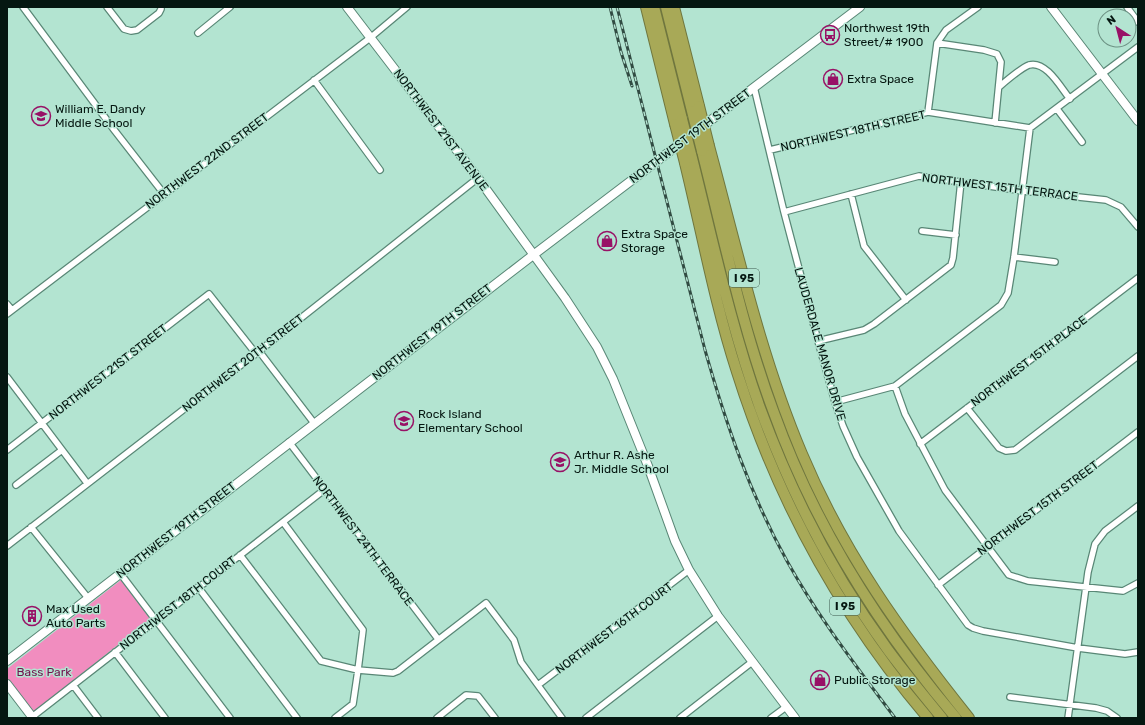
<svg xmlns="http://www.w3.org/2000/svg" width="1145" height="725" font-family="Rubik,sans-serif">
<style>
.green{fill:#f18dbf}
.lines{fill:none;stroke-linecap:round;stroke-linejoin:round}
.street-casing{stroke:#598776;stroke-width:8}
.secondary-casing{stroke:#598776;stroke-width:10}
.highway-casing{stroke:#6f763e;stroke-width:12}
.street{stroke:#fff;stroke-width:5.5}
.secondary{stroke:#fff;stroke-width:8}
.highway{stroke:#a8a957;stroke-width:10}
.rail-casing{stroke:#314b42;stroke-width:3}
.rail{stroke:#b3e4d1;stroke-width:1.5;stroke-dasharray:4.5;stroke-linecap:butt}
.highway-bridge-casing{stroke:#6f763e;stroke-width:12;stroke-linecap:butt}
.highway-bridge{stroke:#a8a957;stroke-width:10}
.labels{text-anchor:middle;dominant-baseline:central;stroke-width:3;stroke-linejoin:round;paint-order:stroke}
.shield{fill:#b3e4d1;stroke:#39544b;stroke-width:1}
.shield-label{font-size:11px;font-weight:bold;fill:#051711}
.poi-label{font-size:12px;fill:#051711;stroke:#b3e4d1;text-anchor:start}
.street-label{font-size:12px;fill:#051711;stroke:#b3e4d1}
.park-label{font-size:12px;fill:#73104d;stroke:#b3e4d1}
</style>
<rect width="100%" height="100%" fill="#b3e4d1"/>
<path class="green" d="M121 580 150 619 34 712 7 679V669Z"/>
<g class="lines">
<defs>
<path id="street" d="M23 7 115 131 164 194
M107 7 124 29 131 31 137 30 159 13 161 9V7
M1127 7 1138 22
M198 33 230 7
M937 43 984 50 997 54 1001 62 995 123
M314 80 380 170
M754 87 784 212 818 341 835 402 843 426 857 457 899 531 968 625 973 628 983 631 1078 648 1125 654 1138 652
M999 87C1006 81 1021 68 1029 65 1046 60 1061 88 1070 99
M1057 109 1082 142
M928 112 937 43 946 30 978 7
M770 150 928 112 1030 128
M851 194 864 246 906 300
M784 212 919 176 1023 191 1106 200 1121 207 1138 227
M922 231 956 235
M1014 257 1055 262
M7 304 12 310
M7 314 370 38 407 7
M818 341 864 330 874 324 951 265 953 258 961 181
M7 377 87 483
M895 386 905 414 945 490 1009 575 1028 581 1123 591 1138 583
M835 402 895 386 1001 305 1008 293 1014 257 1030 128 1138 47
M967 408 999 448 1006 451 1015 450 1138 356
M289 442 438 639
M920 444 1138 278
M7 450 209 294 253 350 262 355 314 423
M16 485 62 450
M283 522 363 630 358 670 353 704 335 718
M31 527 88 598
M7 546 258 352 478 178
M240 555 321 661 358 670 393 673 398 671 486 603 514 640 521 662 562 718
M120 573 230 718
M938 585 1138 432
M198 587 297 718
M115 652 165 718
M73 685 98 718
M538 685 689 570
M1010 697 1096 708 1107 711 1117 718
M32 717 324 490
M437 718 466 695 478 696 495 718
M586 718 718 616
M680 718 752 662
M771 718 786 707
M1068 718 1088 572 1095 544 1105 531 1138 506"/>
<path id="secondary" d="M347 7 478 178 565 298 597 347 613 379 648 466 675 541 689 570 718 616 795 718
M1051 7 1138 121
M7 661 528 259 860 7
M7 684 33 718"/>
<path id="highway" d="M646 7 675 124
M654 7 682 119
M666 7 692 111
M674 7 699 106
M709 146C737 249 760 355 802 454 844 554 902 634 969 718
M702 151C724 238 742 328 774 413 815 527 878 626 956 718
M692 158C713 242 731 327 760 408 791 493 834 576 888 650 905 673 924 696 942 718
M685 163C702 233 715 304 737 372 777 499 842 617 928 718"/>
</defs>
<use href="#street" class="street-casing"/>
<use href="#secondary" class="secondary-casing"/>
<use href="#highway" class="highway-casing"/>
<use href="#street" class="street"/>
<use href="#secondary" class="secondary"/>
<use href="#highway" class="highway"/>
<defs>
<path id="rail" d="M610 7 621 52 632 86
M617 7 705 350C726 424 750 494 787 561 818 617 857 667 895 718"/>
</defs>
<use href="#rail" class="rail-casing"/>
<use href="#rail" class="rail"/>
<defs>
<path id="highway-bridge" d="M699 106 709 146
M692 111 702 151
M682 119 692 158
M675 124 685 163"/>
</defs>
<use href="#highway-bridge" class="highway-bridge-casing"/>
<use href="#highway-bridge" class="highway-bridge"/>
</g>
<defs>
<symbol id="bus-ring" viewBox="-11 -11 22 22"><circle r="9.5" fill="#b3e4d1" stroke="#981166" stroke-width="1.5"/><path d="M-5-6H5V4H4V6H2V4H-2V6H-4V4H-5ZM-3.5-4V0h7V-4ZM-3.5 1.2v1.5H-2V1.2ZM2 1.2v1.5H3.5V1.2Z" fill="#981166"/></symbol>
<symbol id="shop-ring" viewBox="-11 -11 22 22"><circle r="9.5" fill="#b3e4d1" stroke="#981166" stroke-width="1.5"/><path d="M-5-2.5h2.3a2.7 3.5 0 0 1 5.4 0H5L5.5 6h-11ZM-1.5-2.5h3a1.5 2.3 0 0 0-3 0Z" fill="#981166"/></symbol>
<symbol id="school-ring" viewBox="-11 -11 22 22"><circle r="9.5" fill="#b3e4d1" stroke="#981166" stroke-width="1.5"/><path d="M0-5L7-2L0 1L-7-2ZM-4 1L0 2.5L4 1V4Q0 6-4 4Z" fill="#981166"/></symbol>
<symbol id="building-ring" viewBox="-11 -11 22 22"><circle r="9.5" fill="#b3e4d1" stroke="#981166" stroke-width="1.5"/><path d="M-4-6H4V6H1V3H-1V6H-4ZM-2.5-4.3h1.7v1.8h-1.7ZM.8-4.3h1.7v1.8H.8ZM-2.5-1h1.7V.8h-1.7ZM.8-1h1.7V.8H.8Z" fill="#981166"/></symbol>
</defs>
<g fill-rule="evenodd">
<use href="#bus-ring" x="819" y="24" width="22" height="22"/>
<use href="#shop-ring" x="822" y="68" width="22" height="22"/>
<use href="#school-ring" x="30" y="105" width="22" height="22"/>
<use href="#shop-ring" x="596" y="230" width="22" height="22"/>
<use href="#school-ring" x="393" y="410" width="22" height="22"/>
<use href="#school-ring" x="549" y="451" width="22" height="22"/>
<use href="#building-ring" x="21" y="605" width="22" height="22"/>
<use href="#shop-ring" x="809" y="669" width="22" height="22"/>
</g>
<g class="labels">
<g class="shield">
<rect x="729" y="269" width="30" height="18" rx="3"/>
<rect x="830" y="597" width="30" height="18" rx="3"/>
</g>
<g class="shield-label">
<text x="744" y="278">I 95</text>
<text x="845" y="606">I 95</text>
</g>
<g class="poi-label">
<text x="844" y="28">Northwest 19th<tspan x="844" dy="14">Street/# 1900</tspan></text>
<text x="847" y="79">Extra Space</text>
<text x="55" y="109">William E. Dandy<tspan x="55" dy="14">Middle School</tspan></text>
<text x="621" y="234">Extra Space<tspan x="621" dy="14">Storage</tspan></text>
<text x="418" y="414">Rock Island<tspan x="418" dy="14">Elementary School</tspan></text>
<text x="574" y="455">Arthur R. Ashe<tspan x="574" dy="14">Jr. Middle School</tspan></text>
<text x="46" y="609">Max Used<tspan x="46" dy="14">Auto Parts</tspan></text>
<text x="834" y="680">Public Storage</text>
</g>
<g class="street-label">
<text transform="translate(441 130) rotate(53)">NORTHWEST 21ST AVENUE</text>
<text transform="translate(853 131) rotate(-13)">NORTHWEST 18TH STREET</text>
<text transform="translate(690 136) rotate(-37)">NORTHWEST 19TH STREET</text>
<text transform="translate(207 161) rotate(-37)">NORTHWEST 22ND STREET</text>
<text transform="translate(1000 187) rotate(7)">NORTHWEST 15TH TERRACE</text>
<text transform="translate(432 332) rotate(-38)">NORTHWEST 19TH STREET</text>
<text transform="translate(820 344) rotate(74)">LAUDERDALE MANOR DRIVE</text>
<text transform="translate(1029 361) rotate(-37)">NORTHWEST 15TH PLACE</text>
<text transform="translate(243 363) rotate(-38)">NORTHWEST 20TH STREET</text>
<text transform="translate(108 372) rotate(-38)">NORTHWEST 21ST STREET</text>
<text transform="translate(1038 508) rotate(-37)">NORTHWEST 15TH STREET</text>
<text transform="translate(176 530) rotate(-38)">NORTHWEST 19TH STREET</text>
<text transform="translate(363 541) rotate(53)">NORTHWEST 24TH TERRACE</text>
<text transform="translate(178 603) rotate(-38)">NORTHWEST 18TH COURT</text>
<text transform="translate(614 628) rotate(-37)">NORTHWEST 16TH COURT</text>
</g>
<g class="park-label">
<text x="44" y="672">Bass Park</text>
</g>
</g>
<rect width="1145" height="725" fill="none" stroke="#051711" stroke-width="16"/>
<g transform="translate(1117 28) rotate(324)"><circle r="19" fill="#b3e4d1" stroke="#6d9284"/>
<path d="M0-3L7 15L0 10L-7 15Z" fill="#981166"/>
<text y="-6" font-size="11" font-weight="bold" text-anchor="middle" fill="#051711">N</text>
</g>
</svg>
